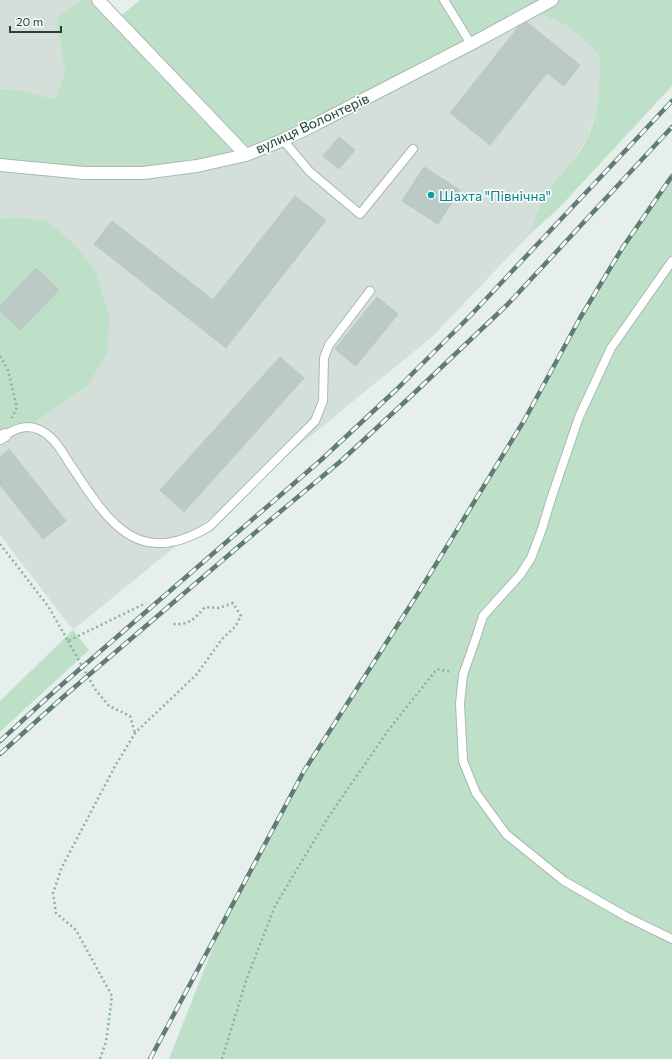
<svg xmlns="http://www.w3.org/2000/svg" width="672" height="1059" font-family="Commissioner,sans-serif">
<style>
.built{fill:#d4dfda}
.green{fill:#bfe0c8}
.building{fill:#bbcac4;stroke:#b8c9c2}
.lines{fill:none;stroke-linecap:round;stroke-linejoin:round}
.lane-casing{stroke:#a8b8b2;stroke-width:10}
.street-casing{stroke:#a8b8b2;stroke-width:14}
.path{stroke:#86b3a5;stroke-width:2.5;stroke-dasharray:2 3;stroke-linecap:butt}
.lane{stroke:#fff;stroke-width:8}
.street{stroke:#fff;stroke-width:12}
.rail-casing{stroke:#5f7d75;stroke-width:4.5}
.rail{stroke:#f7fbf9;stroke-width:3;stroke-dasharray:9;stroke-linecap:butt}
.culture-dot{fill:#0f9aa8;stroke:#f7fbf9;stroke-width:1.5}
.labels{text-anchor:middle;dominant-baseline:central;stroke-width:3.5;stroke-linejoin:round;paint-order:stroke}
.street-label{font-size:14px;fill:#24423a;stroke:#f7fbf9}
.culture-label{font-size:14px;fill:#0d838f;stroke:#f7fbf9;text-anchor:start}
</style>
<rect width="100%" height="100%" fill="#e6efeb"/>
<path class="built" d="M0 0H82L56 18 65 74 55 99 31 93 0 90Z
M537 8 540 14 568 26 599 54 600 80 597 109 587 139 570 164 545 196 529 235 433 336 73 630 0 535V438L15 217 0 219V165Z"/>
<path class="green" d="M82 0H98L117 19 140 0H672V86L558 209 529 235C534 223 538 208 545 196 557 176 577 160 587 139 600 112 600 83 599 54L568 26 540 14 537 8 246 155 143 173 0 165V89L23 91 55 99 65 73 56 18Z
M672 176V1059H169L217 937 304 771 417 595 525 419 580 318 623 247Z
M15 217 47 221 74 244 95 270 109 315 108 353 87 386 28 427 0 438V219Z
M73 630 89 650 0 732V701Z"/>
<path class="building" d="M524 20 580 65 564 86 547 73 490 145 450 113Z
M339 137 355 150 339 169 323 156Z
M424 167 460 190 438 224 402 201Z
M295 196 326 220 226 348 94 244 112 221 213 300Z
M36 268 59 290 20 330 0 311V306Z
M377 297 398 314 356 366 335 349Z
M280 357 304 378 184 512 160 490Z
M9 449 66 521 43 539 0 485V457Z"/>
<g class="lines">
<defs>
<path id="lane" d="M444 0 471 44
M283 140 310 172 360 214 413 149
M672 261 611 348 579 417 551 499 542 529 531 558 520 575 483 616 477 635 463 675 460 704 463 761 476 793 506 834 564 881 627 917 672 939
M5 435C12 431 19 427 27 427 47 427 59 446 68 461 106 518 135 572 210 526L315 421 323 401 324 358 329 345 370 291"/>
<path id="street" d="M98 0 246 155
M0 165 84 173H143L197 166 246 155 283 140 316 124 471 44 552 0
M0 438 5 435"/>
</defs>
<use href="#lane" class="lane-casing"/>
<use href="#street" class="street-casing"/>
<path class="path" d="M0 356 8 370 17 407 12 418
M0 544 48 606 68 641 146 603
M68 641 95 689 109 706 130 716 135 733
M100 1059 106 1042 112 996 76 930 56 913 53 893 62 867 114 768 135 733 197 674 222 639 235 627 241 616 233 603 219 608 205 607C194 619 190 625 173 624
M222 1059 247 978 275 906 329 816 390 728 437 669 451 672"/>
<use href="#lane" class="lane"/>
<use href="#street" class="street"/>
<defs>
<path id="rail" d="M0 741 58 688 321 460 397 389 470 316 672 101
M0 754 62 698 238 547 342 460 409 398 508 304 672 127
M150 1059 304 771 417 595 525 419 580 318 623 247 672 176"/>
</defs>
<use href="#rail" class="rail-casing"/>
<use href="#rail" class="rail"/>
</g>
<circle class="culture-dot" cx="431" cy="195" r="4"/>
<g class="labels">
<g class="street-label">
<text transform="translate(312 123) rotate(-25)">вулиця Волонтерів</text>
</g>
<g class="culture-label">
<text x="439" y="195">Шахта "Північна"</text>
</g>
</g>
<path d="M10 26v6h51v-6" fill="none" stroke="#24423a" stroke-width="2"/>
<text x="16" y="26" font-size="12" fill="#24423a" stroke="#f7fbf9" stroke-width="3" paint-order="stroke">20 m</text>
</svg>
